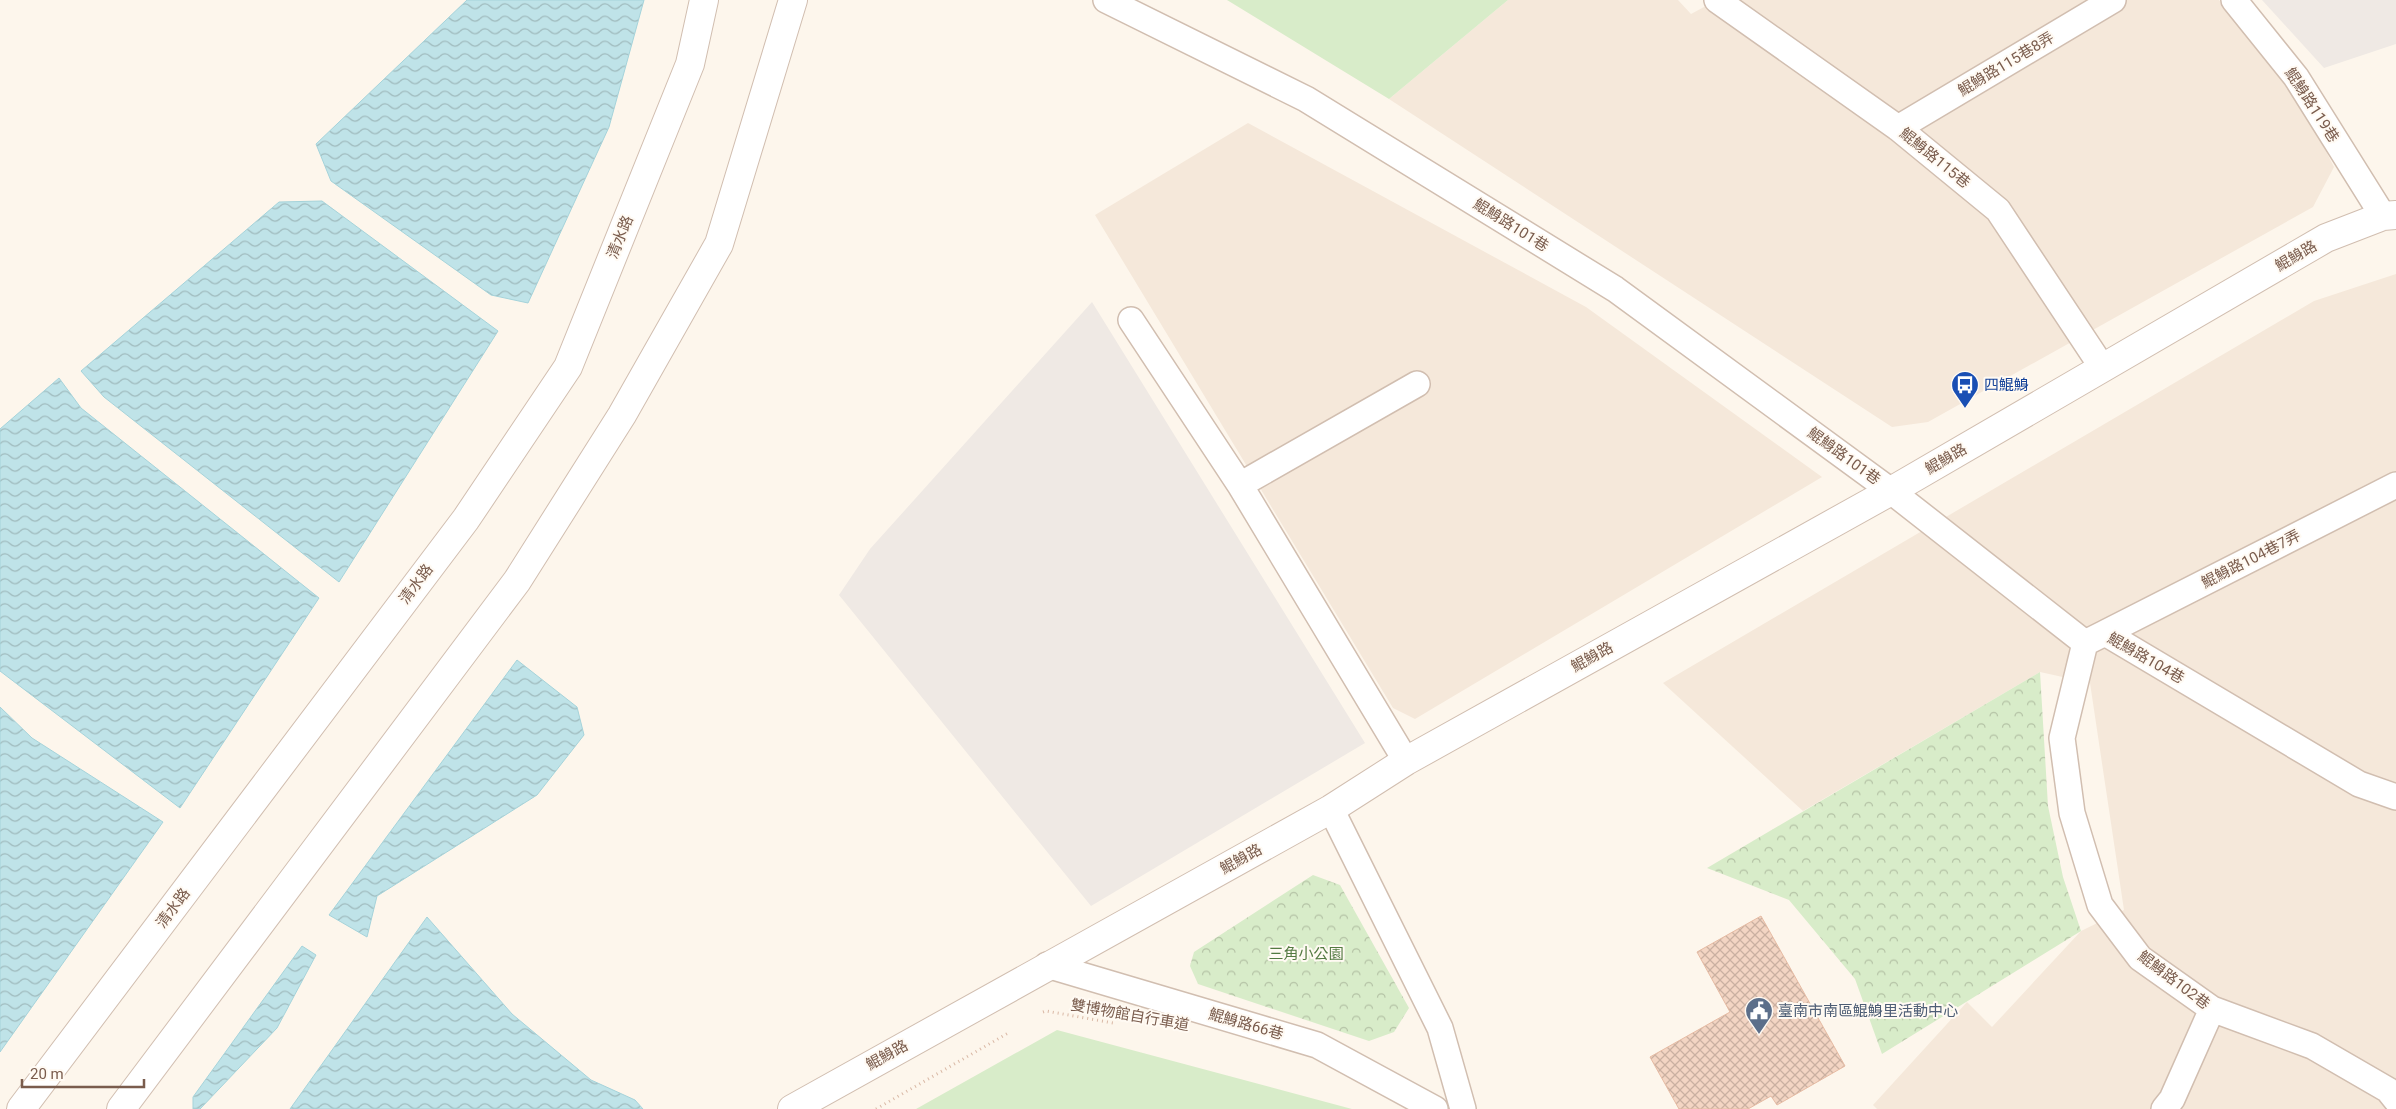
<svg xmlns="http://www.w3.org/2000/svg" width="2396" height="1109" font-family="Roboto,'Noto Sans TC',sans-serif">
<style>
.residential{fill:#f5e8da}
.industrial{fill:#efe9e4}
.grass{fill:#d8ecc9}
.park{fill:url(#park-crowns)}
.water{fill:url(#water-waves);stroke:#a5d3da}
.building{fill:url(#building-cross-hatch);stroke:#e6bba3}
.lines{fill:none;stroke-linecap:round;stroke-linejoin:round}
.service-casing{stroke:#d1beb0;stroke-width:28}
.tertiary-casing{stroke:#d1beb0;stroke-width:30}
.path{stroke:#d9b8a5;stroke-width:3;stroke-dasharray:1 4;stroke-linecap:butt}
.service{stroke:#fff;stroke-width:25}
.tertiary{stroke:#fff;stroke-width:28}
.labels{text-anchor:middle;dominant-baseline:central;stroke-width:4;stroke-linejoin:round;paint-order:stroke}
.street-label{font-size:15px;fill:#7a5c4d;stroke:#fffaf3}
.transit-label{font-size:15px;fill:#164399;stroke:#fffaf3;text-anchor:start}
.park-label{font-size:15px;fill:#537a41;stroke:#fffaf3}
.service-label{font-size:15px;fill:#4e5e75;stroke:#fffaf3;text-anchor:start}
</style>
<defs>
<pattern id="park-crowns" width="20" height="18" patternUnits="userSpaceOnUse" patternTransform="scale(1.25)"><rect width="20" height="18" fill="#d8ecc9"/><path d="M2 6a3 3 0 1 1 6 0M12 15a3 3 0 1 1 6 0" fill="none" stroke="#b4c2a5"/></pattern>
<pattern id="water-waves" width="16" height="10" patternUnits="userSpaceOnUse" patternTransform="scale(1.25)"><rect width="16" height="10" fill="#bfe3e8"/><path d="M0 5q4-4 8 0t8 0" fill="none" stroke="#a0bbbe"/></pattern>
<pattern id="building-cross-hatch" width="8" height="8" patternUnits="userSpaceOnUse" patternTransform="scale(1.25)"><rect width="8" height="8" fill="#f3d5c3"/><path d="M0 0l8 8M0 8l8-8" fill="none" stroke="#cab0a1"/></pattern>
</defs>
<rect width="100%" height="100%" fill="#fdf6ec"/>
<path class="residential" d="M1508 0H1678L1691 14 1717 0H2219L2293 86 2334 167 2313 207 1928 422 1892 427 1389 99Z
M1248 123 1586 307 1822 477 1415 719 1393 708 1095 215Z
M2396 274V1109H1877L1873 1105 1967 1002 1992 1027 2081 931 2124 910 2090 683 2040 672 1803 811 1663 683 2314 301Z"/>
<path class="industrial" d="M2262 0H2396V44L2324 68Z
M1092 302 1365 743 1091 906 839 595 870 549Z"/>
<path class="grass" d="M1227 0H1508L1389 99Z
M1057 1030 1352 1109H916Z"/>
<path class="park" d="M2040 672 2048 806 2063 877 2081 931 1882 1054 1855 979 1789 900 1707 868Z
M1313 875 1340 885 1409 1008 1394 1032 1369 1041 1198 984 1190 966 1194 952Z"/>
<path class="water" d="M467 0H644L609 127 528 303 491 295 331 181 316 144Z
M322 201 498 331 339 582 104 397 81 371 279 202Z
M59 378 81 408 319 598 180 808 0 671V429Z
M517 660 577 707 584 735 537 795 377 896 367 937 329 915Z
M0 707 32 738 163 822 0 1052Z
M427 917 512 1014 591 1080 635 1100 643 1109H290Z
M302 946 316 955 277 1028 200 1109H193V1097Z"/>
<path class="building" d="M1761 916 1845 1066 1777 1105 1771 1096 1748 1109H1679L1650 1057 1730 1012 1697 952Z"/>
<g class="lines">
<defs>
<path id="service" d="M1106 0 1306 99 1615 289 1891 491 2085 643
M1717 0 1898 128 1998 210 2102 367
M2234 0 2296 77 2383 216
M1898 128 2113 0
M1131 320 1240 485 1406 761
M1240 485 1417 384
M2105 633 2396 485
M2085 643 2062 738 2072 813 2100 905 2140 958 2212 1009 2312 1046 2388 1090 2396 1100
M2085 643 2105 633 2359 784 2396 797
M1331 809 1440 1028 1463 1109
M1047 965 1317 1045 1435 1109
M2164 1109 2172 1099 2212 1009"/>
<path id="tertiary" d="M21 1109 466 519 568 367 690 64 704 0
M121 1109 517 581 622 415 719 244 793 0
M792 1109 1331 809 1406 761 1891 491 2326 238 2383 216 2396 215"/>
</defs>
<use href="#service" class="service-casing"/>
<use href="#tertiary" class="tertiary-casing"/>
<path class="path" d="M1043 1012 1046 1011 1113 1023
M876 1109 1010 1032"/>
<use href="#service" class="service"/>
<use href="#tertiary" class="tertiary"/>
</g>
<defs>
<symbol id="bus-pin" viewBox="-11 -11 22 30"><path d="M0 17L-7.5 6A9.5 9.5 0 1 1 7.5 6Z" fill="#1a4fb4" stroke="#fffaf3"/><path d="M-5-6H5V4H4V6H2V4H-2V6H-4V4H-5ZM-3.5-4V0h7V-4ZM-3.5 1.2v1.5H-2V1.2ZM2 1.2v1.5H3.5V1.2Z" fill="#fff"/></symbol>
<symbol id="civic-pin" viewBox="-11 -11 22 30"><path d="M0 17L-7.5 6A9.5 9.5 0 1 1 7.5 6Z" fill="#5c6f8a" stroke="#fffaf3"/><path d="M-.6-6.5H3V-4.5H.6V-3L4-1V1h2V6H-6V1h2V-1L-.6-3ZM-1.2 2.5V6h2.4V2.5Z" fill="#fff"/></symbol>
</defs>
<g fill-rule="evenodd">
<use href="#bus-pin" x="1949" y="369" width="32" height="43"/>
<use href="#civic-pin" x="1743" y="995" width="32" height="43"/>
</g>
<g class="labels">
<g class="street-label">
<text transform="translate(2006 64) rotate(-31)">鯤鯓路115巷8弄</text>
<text transform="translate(2312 105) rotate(57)">鯤鯓路119巷</text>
<text transform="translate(1935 158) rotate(39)">鯤鯓路115巷</text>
<text transform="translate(1511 225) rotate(32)">鯤鯓路101巷</text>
<text transform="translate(620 237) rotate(-68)">清水路</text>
<text transform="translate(2296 256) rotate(-30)">鯤鯓路</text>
<text transform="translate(1844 456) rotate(36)">鯤鯓路101巷</text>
<text transform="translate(1946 459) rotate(-30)">鯤鯓路</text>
<text transform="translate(2251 559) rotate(-27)">鯤鯓路104巷7弄</text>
<text transform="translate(416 584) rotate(-53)">清水路</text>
<text transform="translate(1592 657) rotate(-29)">鯤鯓路</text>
<text transform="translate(2146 658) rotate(30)">鯤鯓路104巷</text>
<text transform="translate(1241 859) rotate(-29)">鯤鯓路</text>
<text transform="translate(173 908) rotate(-53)">清水路</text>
<text transform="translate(2174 980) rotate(37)">鯤鯓路102巷</text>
<text transform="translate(1130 1015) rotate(10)">雙博物館自行車道</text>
<text transform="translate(1246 1024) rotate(16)">鯤鯓路66巷</text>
<text transform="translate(887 1055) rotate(-29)">鯤鯓路</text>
</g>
<g class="transit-label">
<text x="1984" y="385">四鯤鯓</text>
</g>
<g class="park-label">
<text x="1306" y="954">三角小公園</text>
</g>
<g class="service-label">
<text x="1778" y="1011">臺南市南區鯤鯓里活動中心</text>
</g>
</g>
<path d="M22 1079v8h122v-8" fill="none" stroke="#7a5c4d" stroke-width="2.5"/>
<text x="30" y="1079" font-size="15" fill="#7a5c4d" stroke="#fffaf3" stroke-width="4" paint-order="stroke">20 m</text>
</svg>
